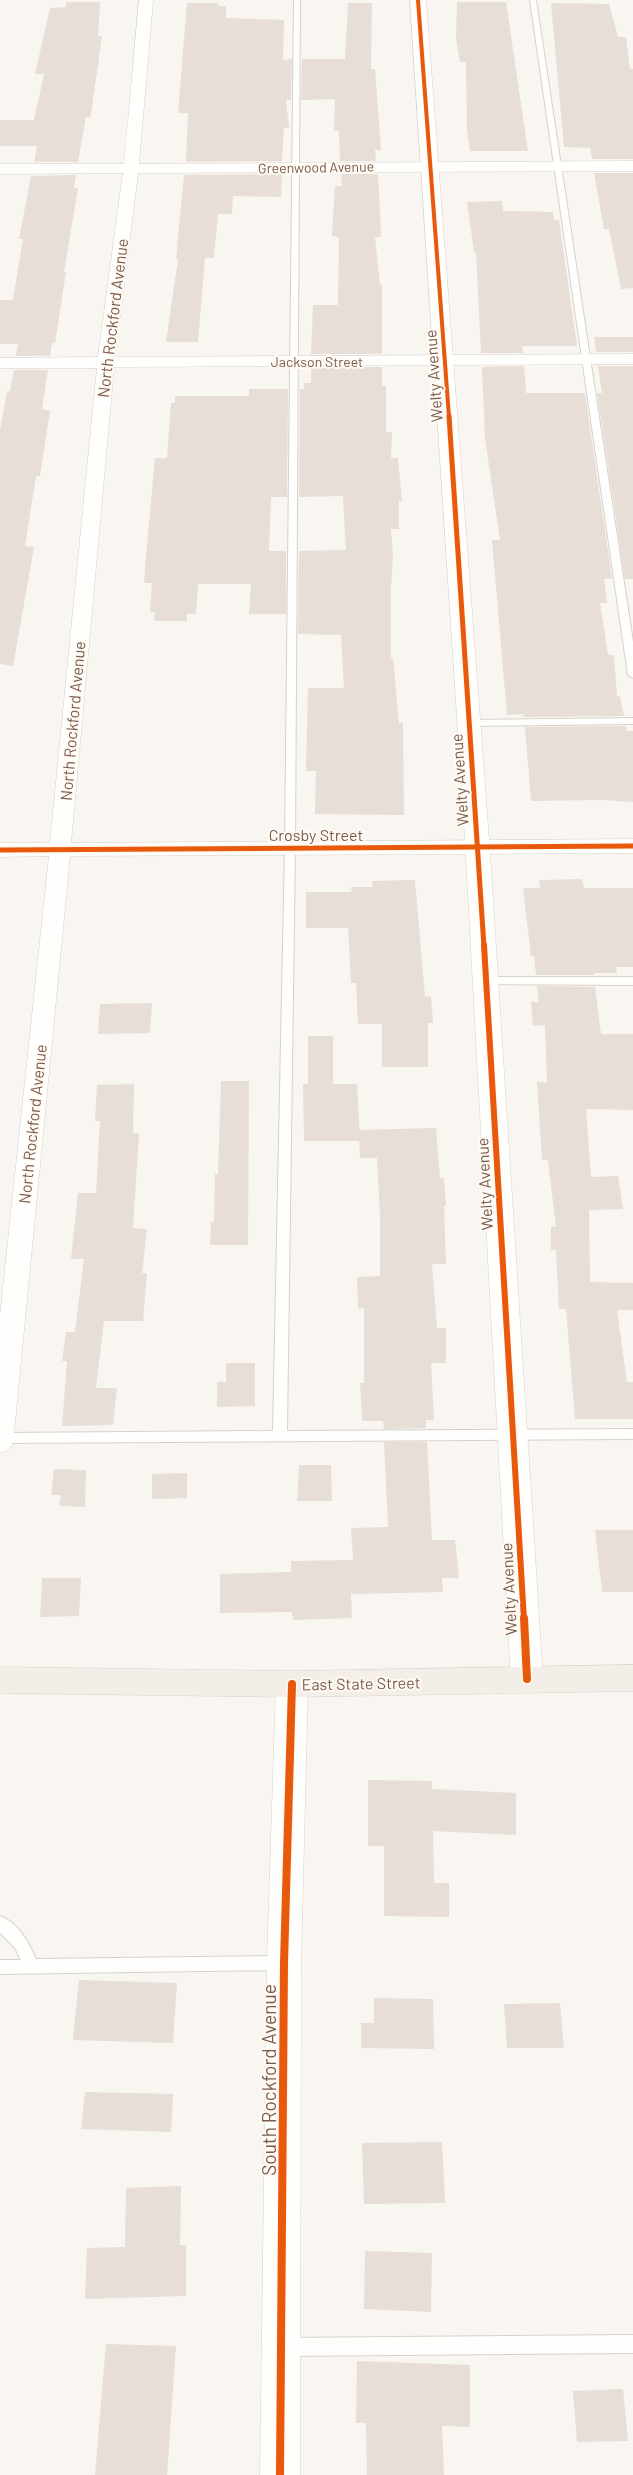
<svg xmlns="http://www.w3.org/2000/svg" width="633" height="2475" font-family="Barlow,sans-serif">
<style>
.building{fill:#e6ded7}
.lines{fill:none;stroke-linecap:round;stroke-linejoin:round}
.lane-casing{stroke:#d7d1cb;stroke-width:2}
.street-casing{stroke:#d7d1cb;stroke-width:1}
.secondary-casing{stroke:#d9d2cb;stroke-width:1}
.primary-casing{stroke:#dad1cc;stroke-width:1}
.lane{fill:#fefefd;fill-rule:evenodd}
.street{fill:#fefefd;fill-rule:evenodd}
.secondary{fill:#fefefd;fill-rule:evenodd}
.primary{fill:#f3eee8;fill-rule:evenodd}
.cycleway-far3-casing{stroke:#fffaf3;stroke-width:5.5}
.cycleway-far2-casing{stroke:#fffaf3;stroke-width:8}
.cycleway-far1-casing{stroke:#fffaf3;stroke-width:9}
.cycleway-casing{stroke:#fffaf3;stroke-width:11}
.cycleway-far3{stroke:#e8590c;stroke-width:4}
.cycleway-far2{stroke:#e8590c;stroke-width:5}
.cycleway-far1{stroke:#e8590c;stroke-width:6}
.cycleway{stroke:#e8590c;stroke-width:8}
.labels{text-anchor:middle;dominant-baseline:central;stroke-width:4;stroke-linejoin:round;paint-order:stroke}
.far-street-label{font-size:14px;fill:#7a5c4d;stroke:#fffaf3}
.street-label{font-size:16px;fill:#7a5c4d;stroke:#fffaf3}
.near-street-label{font-size:19px;fill:#7a5c4d;stroke:#fffaf3}
</style>
<rect width="100%" height="100%" fill="#f9f5f0"/>
<path class="building" d="M66 2H100L98 36H102L91 114 90 117H86L78 162H34L37 146H0V120H34L44 74H35L50 8 66 7Z
M457 2H506L528 151H470L467 129 466 62H460L456 38Z
M187 3H218V6H226V18L284 20 283 60 292 59 291 100H286L289 128H284L282 161 186 162 188 113H178Z
M348 3H372L371 69H375L381 150H375L376 161H340L339 131H334L335 99 301 100 302 59H345Z
M551 3 609 4 618 37H626L630 69H633V159H592L590 148 564 147Z
M594 173H633V288L621 289 609 229H604Z
M282 174 281 197 233 196 232 214H218L214 258H205L198 342H166L178 259H176L184 175Z
M341 174H378L381 237H375L380 285H382V354H311L313 305H338L339 237 332 236 335 186H342Z
M76 175 74 188H78L64 272H66L55 343H52L50 356H16L18 344H0V300H13L23 239H19L31 176Z
M502 201 503 211 553 212 554 220H559L577 346H522L523 353H481L476 252H474L467 202Z
M594 337H633V352H596Z
M524 366 526 393H585L612 579H604L607 603H600L608 655H614L617 696H620L624 716 524 717 523 714 507 715 492 540H500L485 438 482 367Z
M598 366H633V579H625L597 393H602Z
M382 367V386H386V432H392L391 458H398L402 501H399V529H391L393 557 391 586V658H393L399 723H403L404 815 315 814 316 771H306L308 688H344L341 635 298 634 299 551 346 550 343 496 299 497 300 389H304V383H311V368Z
M14 370H48L42 409 50 411 40 476H36L25 546 34 547 13 666 0 664V431L7 391H10Z
M249 389H288L287 497H271L269 551H286V614H249L251 584H198L196 614H187V621H154L155 612H150L152 583H144L146 556 155 458H167L171 403H175V396H249Z
M626 726 627 731H633V802L602 800 531 801 525 727Z
M582 879 584 888H633V967H616L617 973H594V975H536L534 956H531L523 888H540L539 880Z
M415 880 425 997 431 996 433 1023H428V1067H382V1024H358L356 983H351L348 928H306V892H352L351 887H373L372 881Z
M537 986 595 987 601 1034H633V1110L586 1109 591 1177 618 1176 623 1209 589 1210 590 1282 633 1283V1310H617L627 1382H633V1419H575L566 1309H559L556 1250H551V1227H556L548 1160H542L537 1082H547L545 1025 533 1026 531 1002H539Z
M152 1003 150 1033 98 1034 100 1004Z
M308 1036H333V1084H357L360 1141H304L303 1084H308Z
M221 1081H249L248 1245H210L211 1222H214L215 1174H218Z
M134 1084 133 1133H139L133 1228 147 1229 142 1273H147L143 1321H104L96 1388H117L113 1425 62 1426 67 1361H62L66 1332H75L84 1259H71L78 1193H96L100 1121H95L97 1085Z
M436 1128 440 1178H444L446 1206H444L446 1264H432L437 1328H446V1363H431L434 1420H426V1428L384 1429 383 1421H362L360 1383H364V1308L358 1309 357 1277 380 1276V1215L377 1158H360L359 1130Z
M226 1363H255V1406L217 1407V1382H226Z
M384 1442H427L432 1540H455L459 1578H442L443 1592 351 1594 352 1618 293 1620 292 1612 220 1613V1574L291 1572V1561L353 1560 351 1528 388 1527Z
M299 1465H331L332 1501H297Z
M54 1469 86 1470 85 1507 59 1506 61 1495H51Z
M187 1473V1498L152 1499V1474Z
M595 1530H633V1592H602Z
M42 1578H81L79 1616 40 1617Z
M368 1780 432 1781V1789L516 1793V1835L433 1831 434 1883H449V1917L384 1916V1846H368Z
M79 1980 177 1983 173 2043 73 2040Z
M374 1998 433 1999 434 2049 361 2048V2023H374Z
M560 2003 564 2048H507L504 2004Z
M85 2092 173 2094 171 2132 81 2129Z
M442 2142 445 2203 364 2204 362 2143Z
M181 2186 180 2245H186V2296L85 2299 87 2248 125 2247 126 2188Z
M365 2251 432 2253 431 2312 364 2309Z
M106 2344 176 2346 167 2475H95Z
M357 2361 470 2365V2427L442 2426 444 2475H367L366 2423H356Z
M623 2389 628 2441 577 2442 573 2391Z"/>
<g class="lines">
<defs>
<path id="lane" d="M294 0H300L295 848 287 1431 633 1429V1439L0 1443V1433L273 1431 285 848Z
M530 0H536L633 642V678L628 675Z
M633 718V724L469 726 464 723 469 720Z
M485 977H633V985L481 984 479 981Z
M0 1916C19 1923 29 1943 36 1959L282 1956 288 1958 290 1963 288 1968 282 1970 0 1974V1960H21L15 1948 0 1933Z
M633 2335V2353L283 2356 277 2353 274 2347 277 2341 283 2338Z"/>
<path id="street" d="M139 0H153L139 164 633 161V171L138 173 115 357 633 354V364L114 367 71 843 633 839V853L70 856 13 1443 9 1450 0 1453V1316L49 856 0 857V843H50L97 368H0V358L98 357 123 173 0 174V164H124Z"/>
<path id="secondary" d="M410 0H426L489 839 543 1679 538 1688 527 1692 516 1688 511 1679 465 839Z
M292 1671 303 1675 308 1684 301 1963 300 2475H260L267 1963 276 1684 281 1675Z"/>
<path id="primary" d="M633 1665V1691L292 1697 0 1693V1667L292 1671Z"/>
</defs>
<use href="#lane" class="lane-casing"/>
<use href="#street" class="street-casing"/>
<use href="#secondary" class="secondary-casing"/>
<use href="#primary" class="primary-casing"/>
<use href="#lane" class="lane"/>
<use href="#street" class="street"/>
<use href="#secondary" class="secondary"/>
<use href="#primary" class="primary"/>
<defs>
<path id="cycleway-far3" d="M418 0 449 417"/>
<path id="cycleway-far2" d="M449 416 484 947
M0 850 633 846"/>
<path id="cycleway-far1" d="M484 945 524 1620"/>
<path id="cycleway" d="M524 1618 527 1679
M280 2475 284 1963 292 1684"/>
</defs>
<use href="#cycleway-far3" class="cycleway-far3-casing"/>
<use href="#cycleway-far2" class="cycleway-far2-casing"/>
<use href="#cycleway-far1" class="cycleway-far1-casing"/>
<use href="#cycleway" class="cycleway-casing"/>
<use href="#cycleway-far3" class="cycleway-far3"/>
<use href="#cycleway-far2" class="cycleway-far2"/>
<use href="#cycleway-far1" class="cycleway-far1"/>
<use href="#cycleway" class="cycleway"/>
</g>
<g class="labels">
<g class="far-street-label">
<text transform="translate(316 167) rotate(-1)">Greenwood Avenue</text>
<text x="317" y="361">Jackson Street</text>
</g>
<g class="street-label">
<text transform="translate(112 318) rotate(-83)">North Rockford Avenue</text>
<text transform="translate(433 376) rotate(-94)">Welty Avenue</text>
<text transform="translate(72 721) rotate(-85)">North Rockford Avenue</text>
<text transform="translate(459 780) rotate(-94)">Welty Avenue</text>
<text x="316" y="834">Crosby Street</text>
<text transform="translate(32 1124) rotate(-84)">North Rockford Avenue</text>
<text transform="translate(484 1184) rotate(-93)">Welty Avenue</text>
<text transform="translate(508 1589) rotate(-93)">Welty Avenue</text>
<text transform="translate(361 1683) rotate(-1)">East State Street</text>
</g>
<g class="near-street-label">
<text transform="translate(268 2080) rotate(-90)">South Rockford Avenue</text>
</g>
</g>
</svg>
